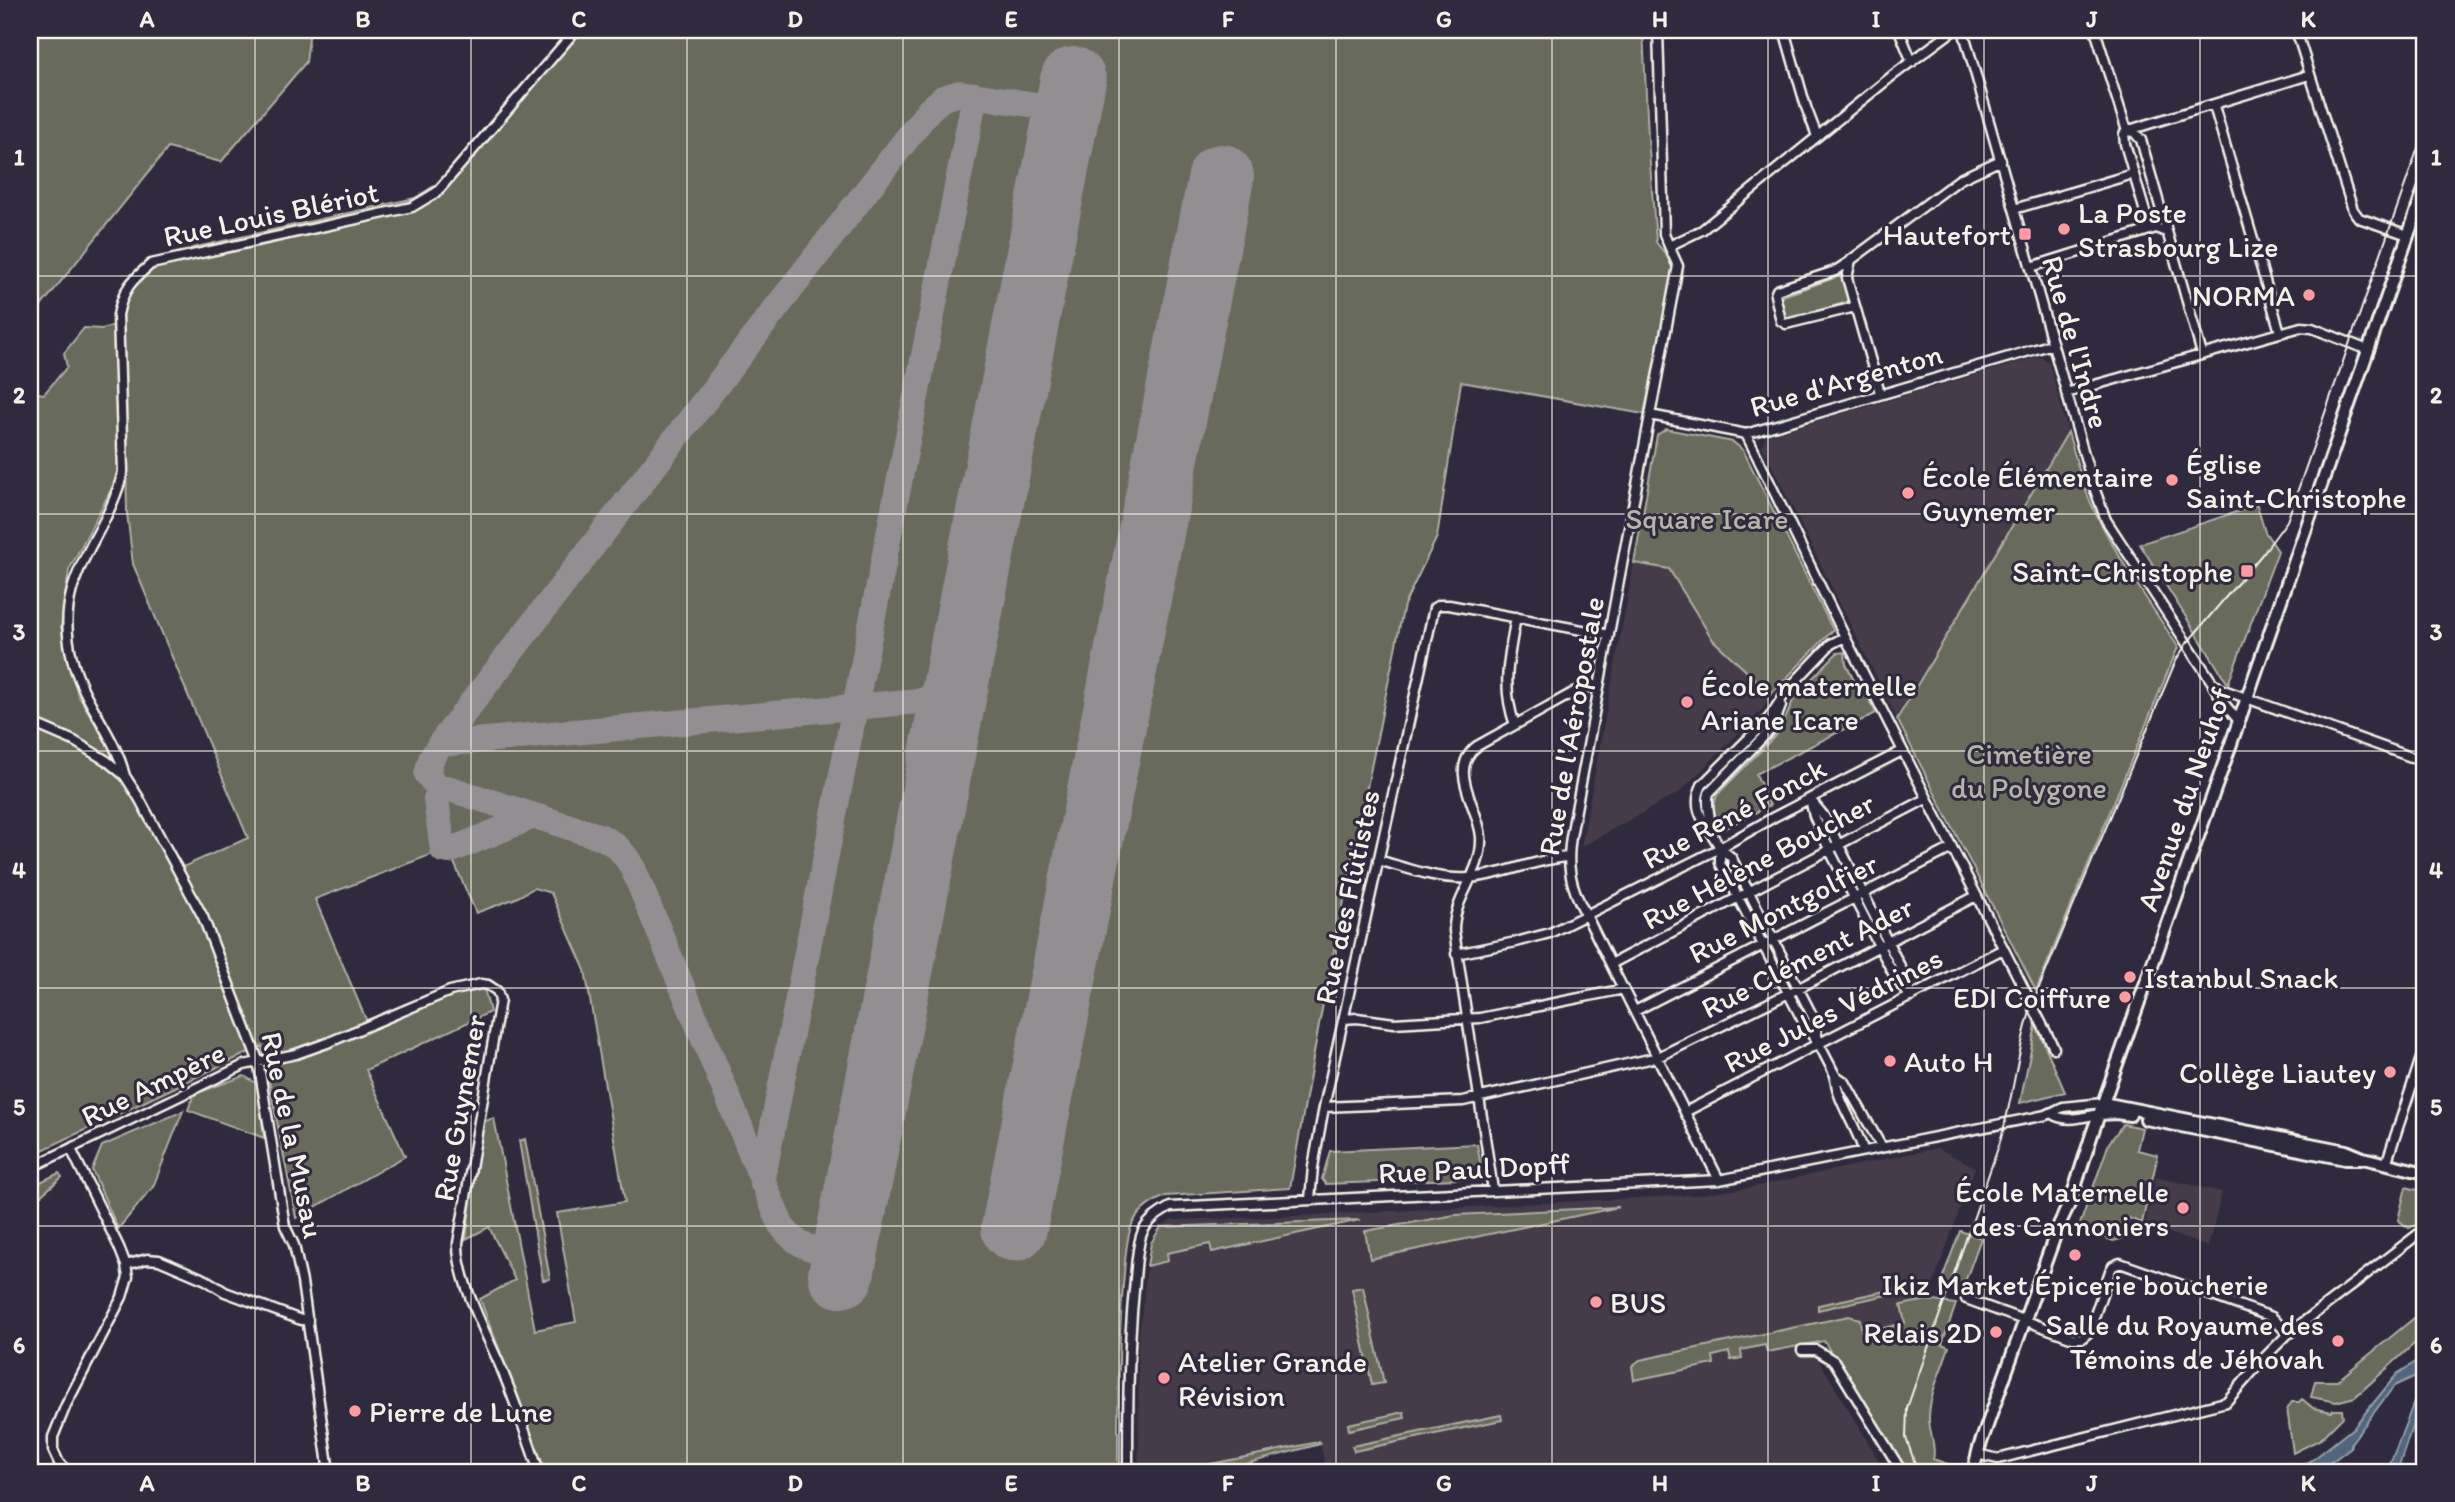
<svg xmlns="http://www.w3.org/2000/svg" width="2455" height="1502" font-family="Itim,sans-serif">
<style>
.built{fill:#443b48}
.green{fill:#686a5c;stroke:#aeaea2;stroke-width:2;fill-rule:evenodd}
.water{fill:#51667c;stroke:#929ea7;stroke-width:2}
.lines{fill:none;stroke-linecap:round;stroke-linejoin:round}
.taxiway{stroke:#928e92;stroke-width:26}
.runway{stroke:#928e92;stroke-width:66}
.street-casing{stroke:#f4f1e8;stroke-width:13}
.secondary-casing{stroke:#f4f1e8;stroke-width:16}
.street{stroke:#2f2a3d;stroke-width:8}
.secondary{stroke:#2f2a3d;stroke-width:10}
.tram{stroke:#f4f1e8;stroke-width:2}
.grid{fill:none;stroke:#f4f1e8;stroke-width:2;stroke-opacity:0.55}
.poi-dot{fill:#ff9aa2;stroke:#2f2a3d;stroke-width:2.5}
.labels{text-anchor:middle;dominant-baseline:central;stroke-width:6;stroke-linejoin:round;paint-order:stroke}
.poi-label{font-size:30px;fill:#f4f1e8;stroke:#2f2a3d;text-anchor:start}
.street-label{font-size:30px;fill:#f4f1e8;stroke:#2f2a3d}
.park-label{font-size:30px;fill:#b5b4a9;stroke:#2f2a3d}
.neatline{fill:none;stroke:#f4f1e8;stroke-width:2.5}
.grid-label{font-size:23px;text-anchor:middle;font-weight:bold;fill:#f4f1e8}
</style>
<rect width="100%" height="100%" fill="#2f2a3d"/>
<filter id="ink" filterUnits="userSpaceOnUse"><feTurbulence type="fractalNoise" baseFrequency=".0143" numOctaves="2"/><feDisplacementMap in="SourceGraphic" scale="14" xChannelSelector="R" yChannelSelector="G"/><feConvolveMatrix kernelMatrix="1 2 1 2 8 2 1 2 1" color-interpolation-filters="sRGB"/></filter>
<g filter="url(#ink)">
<path class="built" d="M2040 356 2049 362 2068 432 1897 719 1762 446 1766 436Z
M1634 563 1669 569 1713 640 1771 694 1763 709 1680 792 1581 847Z
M1937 1148 1975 1167 1908 1354 1872 1331 1809 1344 1886 1472H1327L1320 1444 1215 1472H1139L1138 1345 1147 1266 1153 1237 1161 1227 1171 1220 1294 1216 1695 1195 1748 1188Z
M2156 1177 2222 1192 2208 1247 2145 1224Z"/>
<path class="green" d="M30 30H310L306 62 221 162 168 148 30 320Z
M573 30H1643L1648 137 1656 242 1667 256 1674 272 1644 414 1461 382 1437 537 1404 605 1320 1019 1290 1188 1166 1196C1151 1202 1137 1211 1131 1227 1125 1245 1125 1266 1123 1285 1118 1347 1118 1409 1118 1472H546L480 1299 515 1280 489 1227 466 1239 476 1162 473 1125 494 1118 535 1330 576 1322 557 1213 625 1202 585 970 551 893 534 888 516 898 476 913 449 851 443 850 315 899 367 1022 406 1004 482 980 490 1012 366 1070 405 1156 296 1218 262 1046 30 1156V392L44 394 67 367 64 353 84 328 102 329 121 323 129 291 150 271 192 248 415 198 437 184ZM126 461 127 513 133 564 248 838 183 867 78 695 61 627 69 570Z
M1840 276 1842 277 1848 299 1847 302 1789 319 1786 317 1781 299 1783 296Z
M1666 429 1733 442 1743 450 1833 630 1771 694 1713 640 1669 569 1634 563 1657 435Z
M2068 432C2076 459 2083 488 2096 514 2119 560 2150 603 2178 647L2036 991 1897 719Z
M2257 505 2265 532 2278 551 2228 684 2140 544Z
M1845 652 1846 664 1859 691 1867 695 1876 713 1756 774 1770 805 1724 829 1721 828 1712 812 1717 795 1780 731 1795 696 1837 653Z
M2036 1025 2065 1092 2020 1103Z
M244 1076 258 1084 264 1138 188 1110 194 1094Z
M183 1111 153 1187 118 1229 92 1170 102 1146Z
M2123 1124 2142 1128 2137 1150 2158 1155 2142 1223 2129 1218 2121 1239 2113 1241 2079 1227 2109 1143Z
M525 1139 550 1279 543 1280 519 1141Z
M1477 1144 1483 1178 1326 1184 1322 1179 1330 1151Z
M59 1173 62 1177 30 1205V1187Z
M2406 1187 2425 1192V1221L2409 1228 2398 1220Z
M1619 1207 1370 1259 1365 1231 1455 1215Z
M1360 1220 1212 1252 1210 1244 1167 1253 1168 1261 1147 1266 1151 1243 1161 1227Z
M1960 1231 1981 1238 1962 1290 1941 1282Z
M1363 1287 1384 1383 1372 1385 1352 1289Z
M1895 1289 1896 1293 1818 1310V1305Z
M1927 1300 1956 1304 1942 1344 1949 1347C1942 1369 1930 1392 1929 1416 1928 1430 1937 1446 1933 1459L1948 1464 1945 1472H1905L1824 1341 1767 1352 1765 1345 1741 1350 1742 1358 1731 1360 1729 1352 1713 1356 1714 1364 1634 1380 1632 1366 1640 1360 1849 1316 1860 1319 1862 1333 1905 1323 1901 1305Z
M2425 1309V1334L2355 1397 2336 1402 2311 1397 2315 1381H2337Z
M2302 1399 2313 1408 2332 1412 2333 1410H2342L2343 1417 2321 1439 2293 1453 2287 1408 2292 1402H2299Z
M1404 1412 1405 1418 1349 1430 1348 1424Z
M1501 1415 1502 1420 1354 1451 1352 1446Z
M1319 1442 1320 1444 1215 1472H1187L1206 1465Z"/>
<path class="water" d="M2425 1356V1379L2422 1390 2425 1396 2423 1408 2413 1424 2397 1472H2387L2419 1389 2422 1373 2394 1386 2351 1443V1447C2330 1464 2320 1472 2293 1472L2315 1458 2353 1428 2397 1374Z"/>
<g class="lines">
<path class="taxiway" d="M440 744 953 698
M440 790 427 774 431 759 440 744 929 110 943 98 960 93 1067 110
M443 850 436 800 440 790 447 788 601 837C616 844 623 852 632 866L781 1225C799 1250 816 1250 845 1255
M449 851 534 816
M762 1182 975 95"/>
<path class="runway" d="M1014 1228 1221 177
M841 1275 1073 80"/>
<defs>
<path id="street" d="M1658 30 1664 234 1669 246
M1784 30 1806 107 1817 136
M1899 30 1912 62
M1963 30 2092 482 2106 520 2212 682 2221 689 2425 762
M2095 30 2127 131 2124 134 2125 144 2150 229
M2296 30 2353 210 2359 218 2408 235
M2214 106 2280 332
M2129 130 2309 75
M2127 131 2134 132 2141 140 2202 354
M2014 209 2133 174
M2108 243 2156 228 2166 232
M1849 262 1835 271 1777 290 1775 295 1781 321 1786 324 1855 307
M2031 267 2092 248
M1880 393 1847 278 1851 260 1960 179 2001 160
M2066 393 2301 327 2312 328 2368 350
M1650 415 1746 434 2053 344
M1746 434 1845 637 2054 1048
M2213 685 2226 706 2239 721
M30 722 74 741 107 761 125 776 139 798 203 917 258 1060 285 1226 294 1245 302 1282 329 1472
M1515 725C1501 686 1509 657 1516 617
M125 776C115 734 82 701 72 658 51 576 107 541 123 471L118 315C123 289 131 281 151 264L412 207 437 192 576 30
M1810 799 1824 816 1904 974 1911 997 1896 979 1829 849 1814 816Z
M1710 829C1712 816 1705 806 1709 793L1773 727 1781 706
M1720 848C1709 826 1689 812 1702 785L1769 718 1788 689 1831 644 1845 637
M1378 860C1407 868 1438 880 1468 878 1502 876 1534 859 1568 857
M1456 954 1516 942 1550 933 1720 848 1774 817 1902 751
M1611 964 1926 799
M1635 1011 1952 848
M1344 1019 1357 1018 1394 1023 1480 1018 1624 989
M1819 1044 1813 1017 1731 857 1720 848V863L1806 1027 1819 1044 1835 1075
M1324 1107 1463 1101 1658 1057 1797 989 1976 896
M1685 1112 2003 949
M2052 1114C2066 1123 2083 1117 2099 1114
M1863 1150C1856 1124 1836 1101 1835 1075L1845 1082 1881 1146
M2386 1164 2425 1046
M30 1168 244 1065 296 1054 327 1043 450 991 481 984 488 985 497 991 500 1000 458 1243C457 1281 489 1338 504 1375 517 1407 528 1440 539 1472
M1719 1180 1580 903C1568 878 1567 858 1572 831L1678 266 1669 246 1702 230 1892 76 1954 30
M1493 1190 1454 931C1453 897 1483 872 1481 837 1479 807 1446 770 1477 746L1578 690 1600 683
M1310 1199 1313 1167 1324 1107 1434 608 1439 605H1449L1609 635
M126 1265 147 1259 159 1260 206 1280 225 1292 301 1320H308
M1966 1299 2073 1338H2082L2089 1332 2110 1271 2113 1266 2120 1263 2272 1317 2288 1334
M1802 1350H1816L1834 1361 1902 1472
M1981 1455 1998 1459 2226 1402 2266 1356 2288 1334 2425 1229
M68 1472 59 1463 53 1450V1437L66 1405 122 1297 128 1277 126 1265 119 1247 71 1149
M1128 1472C1128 1411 1128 1350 1134 1290 1136 1272 1136 1253 1141 1236 1146 1221 1158 1214 1170 1207L1719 1180 2046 1115 2063 1107 2103 1103"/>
<path id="secondary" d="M2103 1103 2346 1151 2363 1158 2425 1173
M2099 1114 2116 1113 2130 1115
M2146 1119 2345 1159H2360
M1973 1472 1979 1448 2058 1227 2071 1200 2092 1134 2225 761 2425 187"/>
</defs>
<use href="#street" class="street-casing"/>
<use href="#secondary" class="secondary-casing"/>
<use href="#street" class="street"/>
<use href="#secondary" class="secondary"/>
<path class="tram" d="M1918 1472 1906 1438 1907 1408 1999 1145C2014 1097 2017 1047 2034 1000L2176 660 2187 643 2264 552 2287 521 2425 128"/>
</g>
</g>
<path class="grid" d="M255 30V1472M471 30V1472M687 30V1472M903 30V1472M1119 30V1472M1336 30V1472M1552 30V1472M1768 30V1472M1984 30V1472M2200 30V1472M30 276H2425M30 514H2425M30 751H2425M30 988H2425M30 1226H2425"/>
<g class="poi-dot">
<circle cx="2064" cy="229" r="7"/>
<rect x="2018" y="227" width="14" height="14" rx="3.5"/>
<circle cx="2309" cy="295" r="7"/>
<circle cx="2172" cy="480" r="7"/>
<circle cx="1908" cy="493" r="7"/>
<rect x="2240" y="564" width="14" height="14" rx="3.5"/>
<circle cx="1687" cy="702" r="7"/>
<circle cx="2130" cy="977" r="7"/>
<circle cx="2125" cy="997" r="7"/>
<circle cx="1890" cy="1061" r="7"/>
<circle cx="2390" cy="1072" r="7"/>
<circle cx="2183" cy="1208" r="7"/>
<circle cx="2075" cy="1255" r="7"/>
<circle cx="1596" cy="1302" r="7"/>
<circle cx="1996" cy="1332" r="7"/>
<circle cx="2338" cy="1341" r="7"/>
<circle cx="1164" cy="1378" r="7"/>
<circle cx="355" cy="1411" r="7"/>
</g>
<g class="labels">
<g class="poi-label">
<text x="2078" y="212">La Poste<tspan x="2078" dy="34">Strasbourg Lize</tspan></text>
<text x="2011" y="234" text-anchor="end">Hautefort</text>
<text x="2295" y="295" text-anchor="end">NORMA</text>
<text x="2186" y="463">Église<tspan x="2186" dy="34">Saint-Christophe</tspan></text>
<text x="1922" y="476">École Élémentaire<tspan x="1922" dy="34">Guynemer</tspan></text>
<text x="2233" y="571" text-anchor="end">Saint-Christophe</text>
<text x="1701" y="685">École maternelle<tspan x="1701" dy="34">Ariane Icare</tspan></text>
<text x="2144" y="977">Istanbul Snack</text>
<text x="2111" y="997" text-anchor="end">EDI Coiffure</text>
<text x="1904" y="1061">Auto H</text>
<text x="2376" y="1072" text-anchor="end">Collège Liautey</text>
<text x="2169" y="1191" text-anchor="end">École Maternelle<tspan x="2169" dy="34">des Cannoniers</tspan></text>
<text x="2075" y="1284" text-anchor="middle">Ikiz Market Épicerie boucherie</text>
<text x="1610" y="1302">BUS</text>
<text x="2324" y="1324" text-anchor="end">Salle du Royaume des<tspan x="2324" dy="34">Témoins de Jéhovah</tspan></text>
<text x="1982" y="1332" text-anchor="end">Relais 2D</text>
<text x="1178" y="1361">Atelier Grande<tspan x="1178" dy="34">Révision</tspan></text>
<text x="369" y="1411">Pierre de Lune</text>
</g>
<g class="street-label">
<text transform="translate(271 214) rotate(-12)">Rue Louis Blériot</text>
<text transform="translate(2076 342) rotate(74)">Rue de l'Indre</text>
<text transform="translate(1846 380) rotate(-16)">Rue d'Argenton</text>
<text transform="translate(1571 726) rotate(-80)">Rue de l'Aéropostale</text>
<text transform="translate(2184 799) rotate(-71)">Avenue du Neuhof</text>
<text transform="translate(1734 813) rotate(-28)">Rue René Fonck</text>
<text transform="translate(1758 861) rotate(-28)">Rue Hélène Boucher</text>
<text transform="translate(1347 897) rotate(-78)">Rue des Flûtistes</text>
<text transform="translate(1783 908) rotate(-27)">Rue Montgolfier</text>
<text transform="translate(1807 957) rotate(-27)">Rue Clément Ader</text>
<text transform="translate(1833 1010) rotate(-27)">Rue Jules Védrines</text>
<text transform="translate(153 1084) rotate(-26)">Rue Ampère</text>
<text transform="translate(459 1108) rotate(-80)">Rue Guynemer</text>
<text transform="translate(293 1135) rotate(78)">Rue de la Musau</text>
<text transform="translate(1474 1168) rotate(-3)">Rue Paul Dopff</text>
</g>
<g class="park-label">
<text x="1707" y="518">Square Icare</text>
<text x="2029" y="753">Cimetière<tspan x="2029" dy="34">du Polygone</tspan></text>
</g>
</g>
<rect width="2455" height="1502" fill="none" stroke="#2f2a3d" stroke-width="77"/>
<rect x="38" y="38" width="2378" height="1426" class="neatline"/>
<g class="grid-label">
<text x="147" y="27">A</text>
<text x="363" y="27">B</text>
<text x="579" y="27">C</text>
<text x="795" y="27">D</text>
<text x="1011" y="27">E</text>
<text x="1228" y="27">F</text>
<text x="1444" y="27">G</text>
<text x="1660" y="27">H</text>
<text x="1876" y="27">I</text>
<text x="2092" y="27">J</text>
<text x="2308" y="27">K</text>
<text x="19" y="165">1</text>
<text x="2436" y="165">1</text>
<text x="19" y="403">2</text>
<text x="2436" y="403">2</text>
<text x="19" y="640">3</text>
<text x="2436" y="640">3</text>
<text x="19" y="878">4</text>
<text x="2436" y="878">4</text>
<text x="19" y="1115">5</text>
<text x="2436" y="1115">5</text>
<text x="19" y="1353">6</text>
<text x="2436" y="1353">6</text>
<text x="147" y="1491">A</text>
<text x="363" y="1491">B</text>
<text x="579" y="1491">C</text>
<text x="795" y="1491">D</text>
<text x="1011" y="1491">E</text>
<text x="1228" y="1491">F</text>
<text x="1444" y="1491">G</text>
<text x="1660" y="1491">H</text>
<text x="1876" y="1491">I</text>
<text x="2092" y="1491">J</text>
<text x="2308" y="1491">K</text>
</g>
</svg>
